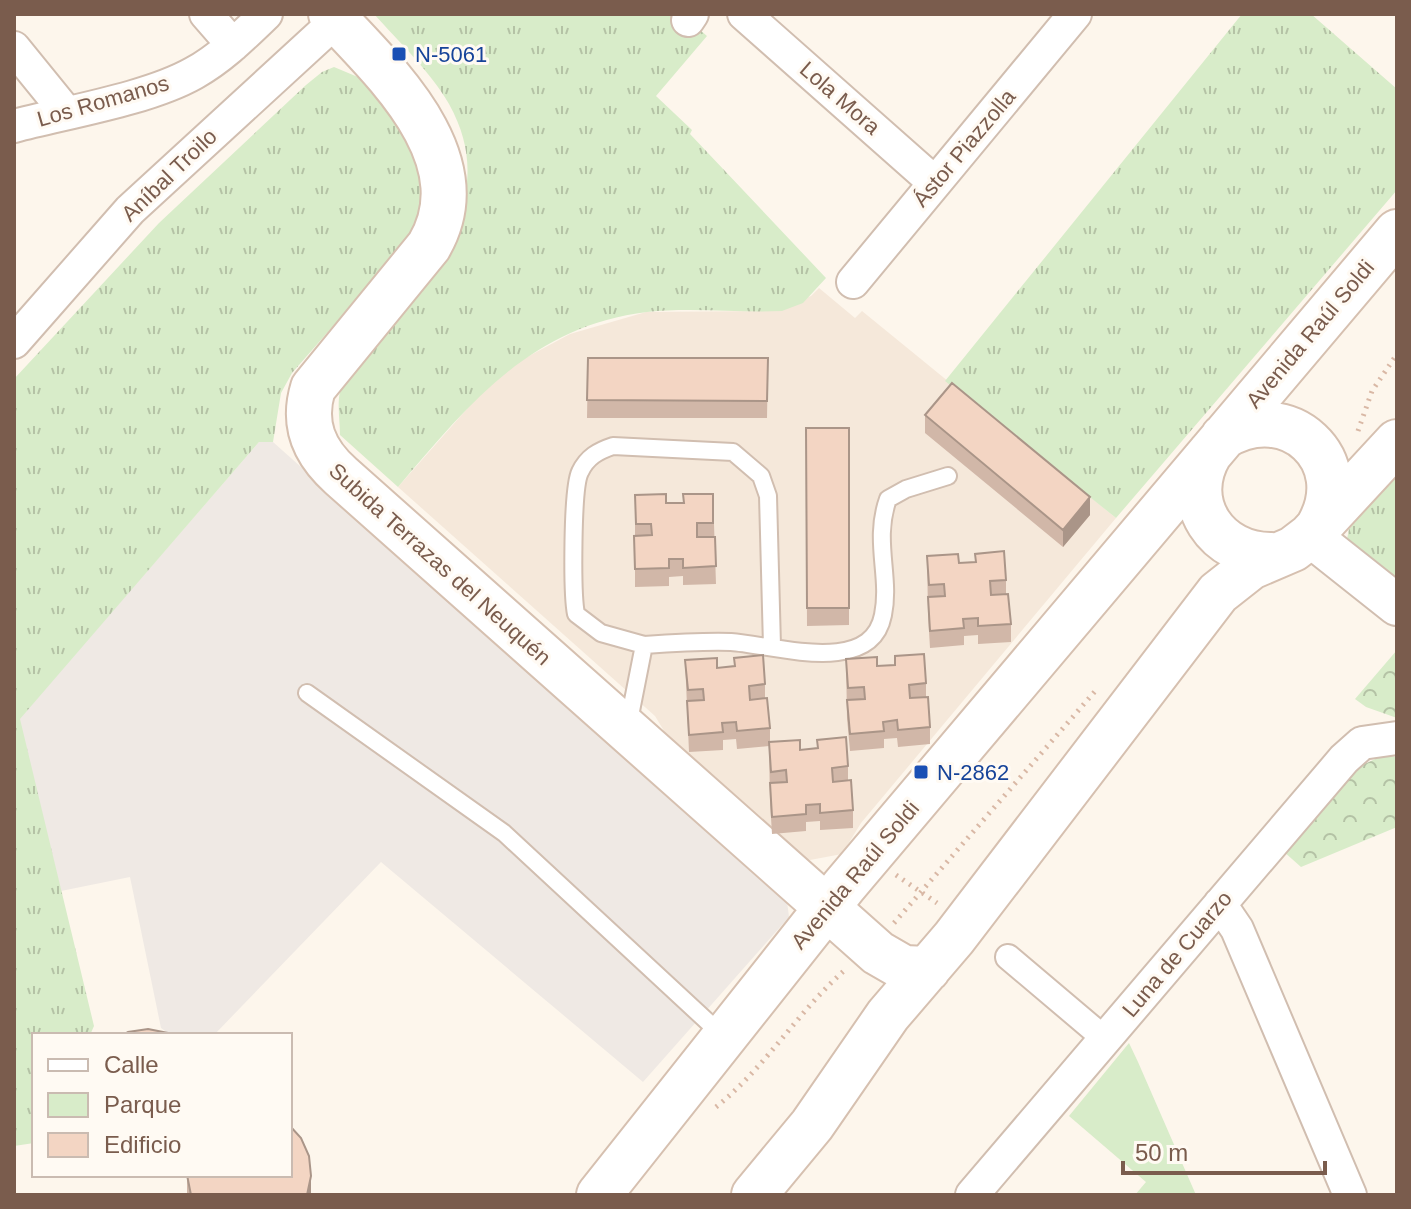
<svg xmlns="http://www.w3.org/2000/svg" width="1411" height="1209" font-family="Arial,sans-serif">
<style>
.residential{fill:#f5e8da}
.industrial{fill:#efe9e4}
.grass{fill:url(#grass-tufts)}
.forest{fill:url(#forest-crowns)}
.park{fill:#d8ecc9}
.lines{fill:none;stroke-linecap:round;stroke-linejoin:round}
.service-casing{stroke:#d1beb0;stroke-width:20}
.pedestrian-casing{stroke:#d1beb0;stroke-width:28}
.minor-casing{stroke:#d1beb0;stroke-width:36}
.tertiary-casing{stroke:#d1beb0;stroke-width:44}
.secondary-casing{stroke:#d6c0b0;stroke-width:48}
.path{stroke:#d9b8a5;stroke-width:5;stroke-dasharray:2 6;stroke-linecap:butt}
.service{stroke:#fff;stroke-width:16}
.pedestrian{stroke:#fff;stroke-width:24}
.minor{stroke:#fff;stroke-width:32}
.tertiary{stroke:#fff;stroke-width:40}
.secondary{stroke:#fff;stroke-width:44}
.wall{fill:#d1b7a8}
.shaded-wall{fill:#aa9588}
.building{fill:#f3d5c3;stroke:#aa9588;stroke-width:2}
.transit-dot{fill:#1a4fb4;stroke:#fffaf3;stroke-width:3}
.labels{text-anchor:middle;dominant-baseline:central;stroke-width:6;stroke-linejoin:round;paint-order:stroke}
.transit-label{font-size:22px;fill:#164399;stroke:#fffaf3;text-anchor:start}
.street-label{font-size:22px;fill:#7a5c4d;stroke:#fffaf3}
</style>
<defs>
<pattern id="grass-tufts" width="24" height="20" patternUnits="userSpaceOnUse" patternTransform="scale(2)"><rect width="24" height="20" fill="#d8ecc9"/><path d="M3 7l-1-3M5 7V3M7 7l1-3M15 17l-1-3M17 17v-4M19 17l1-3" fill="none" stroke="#b4c2a5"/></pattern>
<pattern id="forest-crowns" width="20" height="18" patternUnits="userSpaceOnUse" patternTransform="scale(2)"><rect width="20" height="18" fill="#d8ecc9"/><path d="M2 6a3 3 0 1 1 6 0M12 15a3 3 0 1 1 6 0" fill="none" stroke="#b4c2a5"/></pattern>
</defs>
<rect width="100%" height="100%" fill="#fdf6ec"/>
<path class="residential" d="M819 288 855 318 862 311 1116 518 861 823 842 854 810 860 797 855 672 744 655 716 398 487 488 385 514 364 570 334 646 312 770 311 811 296Z"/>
<path class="industrial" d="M259 442H273L787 901 789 917 643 1082 381 862 214 1035H171L161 1028 130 877 61 891 19 719Z"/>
<path class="grass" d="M374 14H682L707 36 656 96 692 130 690 134 826 278 803 303 782 311C737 313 692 307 647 312 531 326 469 404 398 487L340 435C340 422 337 404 340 392 344 377 372 347 383 333 435 262 500 196 449 104 430 71 399 42 374 14Z
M1242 14H1311L1397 89V190L1116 518 945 381Z
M334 67 365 80 414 143 426 198 409 239 292 373 281 393 273 442H259L20 719 94 1026 90 1035H34V1143L14 1146V379L159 223 306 85 322 72Z
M1397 471V587L1347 539 1349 529Z"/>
<path class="forest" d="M1397 650V718L1366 707 1355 699Z
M1384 755 1397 757V827L1301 867 1283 851 1358 767Z"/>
<path class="park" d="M1129 1043 1138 1062 1196 1195H1135L1146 1182 1069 1116Z"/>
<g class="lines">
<defs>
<path id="service" d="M644 645 601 633 576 614C572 594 572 488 580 472 587 457 598 451 613 446L733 452 761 476 768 496 772 646
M307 693 504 833 723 1036
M628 726 644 645C673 643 702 641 731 642 775 645 871 677 883 615 891 576 873 541 888 499L906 489 948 476"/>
<path id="pedestrian" d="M1008 957 1105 1039"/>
<path id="minor" d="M206 14 233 45
M744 14 935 183
M688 20 692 14
M14 48 66 112
M14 126C67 112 148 99 194 73 221 58 243 36 266 14
M853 282 1075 14
M14 342 130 210 337 20
M1220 904 1237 929 1350 1195
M972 1195 1344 759 1362 743 1397 738"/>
<path id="tertiary" d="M1310 536 1397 605"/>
<path id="secondary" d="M331 14C386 73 480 159 429 246L313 388C302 424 314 452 341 476L878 953 904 968 928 969
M1223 437C1288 397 1357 460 1318 527
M1210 453C1180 503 1217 556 1272 555
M599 1195 844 886 1397 232
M754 1195 812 1125 888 1015 954 938 1218 593 1251 567 1293 549 1310 536 1397 442"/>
</defs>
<use href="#service" class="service-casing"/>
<use href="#pedestrian" class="pedestrian-casing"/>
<use href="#minor" class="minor-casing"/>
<use href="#tertiary" class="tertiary-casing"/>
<use href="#secondary" class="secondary-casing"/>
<path class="path" d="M1358 431 1372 391 1397 354
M896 875 937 903
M894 923 1097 689
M716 1107C766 1067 798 1011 846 969"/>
<use href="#service" class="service"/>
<use href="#pedestrian" class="pedestrian"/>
<use href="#minor" class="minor"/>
<use href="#tertiary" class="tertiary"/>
<use href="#secondary" class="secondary"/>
</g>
<path class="wall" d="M588 358H768L767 418H587Z
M925 415 1090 515 1063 547 925 433Z
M806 428H849V625L807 626Z
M713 494 716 584 683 585V576L669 577V586L635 587V495L666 503H683Z
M927 556 959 563 1006 580V594L1011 624V642L978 644V635L964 636V645L930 648 928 614Z
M734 658 765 684V698L770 728V742L800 750 817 748V740L848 766V780L853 810V828L820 830V821L806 822V831L772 834 770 801 769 746 737 749 736 739 723 740V750L689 752 685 660 717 668 734 666Z
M846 659 877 666 926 683V697L930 727V744L898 747 897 738 884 739V748L850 751 847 718Z
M187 1175 311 1193V1195H187Z"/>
<path class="shaded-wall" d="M1090 497V515L1063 547V530Z
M311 1176V1195H307Z"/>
<path class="building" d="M588 358H768L767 401 587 400Z
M952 383 1090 497 1063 530 925 415Z
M806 428H849V608H807Z
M666 494V503H684L683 494H713V523H697V537H715L716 566 683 568V559H669V568L635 569 634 536 652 535 651 524H636L635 495Z
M1004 551 1006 580 990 581 991 595 1008 594 1011 624 978 626V618L963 619 964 628 930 631 928 597 945 596 944 584 929 585 927 556 958 554 959 563 976 562 975 554Z
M924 654 926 683 909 685 910 698 928 697 930 727 898 730 897 720 883 722 884 731 850 734 847 700 865 699 864 687 848 688 846 659 877 657V666L895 665V656Z
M763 655 765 684 749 686 750 700 767 698 770 728 737 731 736 722 722 723 723 732 689 735 687 701 704 700 703 689 688 690 685 660 717 658V668L735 666 734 658Z
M846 737 848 766 832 768 833 782 851 780 853 810 820 813V804L806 805V814L772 817 770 783 787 782 786 770 771 772 769 742 800 740V750L818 748 817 740Z
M148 1029 168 1033 172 1035H123L128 1032Z
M290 1126 301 1138 309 1156 311 1176 307 1195H191L187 1175H290Z"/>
<g class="transit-dot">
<rect x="391" y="46" width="16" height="16" rx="4"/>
<rect x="913" y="764" width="16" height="16" rx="4"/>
</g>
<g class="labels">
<g class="transit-label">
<text x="415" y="54">N-5061</text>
<text x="937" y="772">N-2862</text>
</g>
<g class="street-label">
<text transform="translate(840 98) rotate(41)">Lola Mora</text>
<text transform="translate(103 101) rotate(-16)">Los Romanos</text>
<text transform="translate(964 148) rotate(-50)">Ástor Piazzolla</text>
<text transform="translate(169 175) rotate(-44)">Aníbal Troilo</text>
<text transform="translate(1310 334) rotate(-50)">Avenida Raúl Soldi</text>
<text transform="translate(440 564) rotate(42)">Subida Terrazas del Neuquén</text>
<text transform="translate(855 875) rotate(-50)">Avenida Raúl Soldi</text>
<text transform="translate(1177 954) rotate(-50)">Luna de Cuarzo</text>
</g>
</g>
<rect width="1411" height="1209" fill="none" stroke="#7a5c4d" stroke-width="32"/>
<rect x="32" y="1033" width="260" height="144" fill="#fffaf3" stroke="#cabbb1" stroke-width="2"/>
<rect x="48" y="1059" width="40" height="12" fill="#ffffff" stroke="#cabbb1" stroke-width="2"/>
<text x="104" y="1073" font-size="24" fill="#7a5c4d">Calle</text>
<rect x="48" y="1093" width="40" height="24" fill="#d8ecc9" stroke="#cabbb1" stroke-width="2"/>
<text x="104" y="1113" font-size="24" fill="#7a5c4d">Parque</text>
<rect x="48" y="1133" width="40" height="24" fill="#f3d5c3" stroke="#cabbb1" stroke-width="2"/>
<text x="104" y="1153" font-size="24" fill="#7a5c4d">Edificio</text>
<path d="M1123 1161v12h202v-12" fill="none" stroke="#7a5c4d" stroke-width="4"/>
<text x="1135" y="1161" font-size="24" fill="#7a5c4d" stroke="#fffaf3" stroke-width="6" paint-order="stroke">50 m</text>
</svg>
